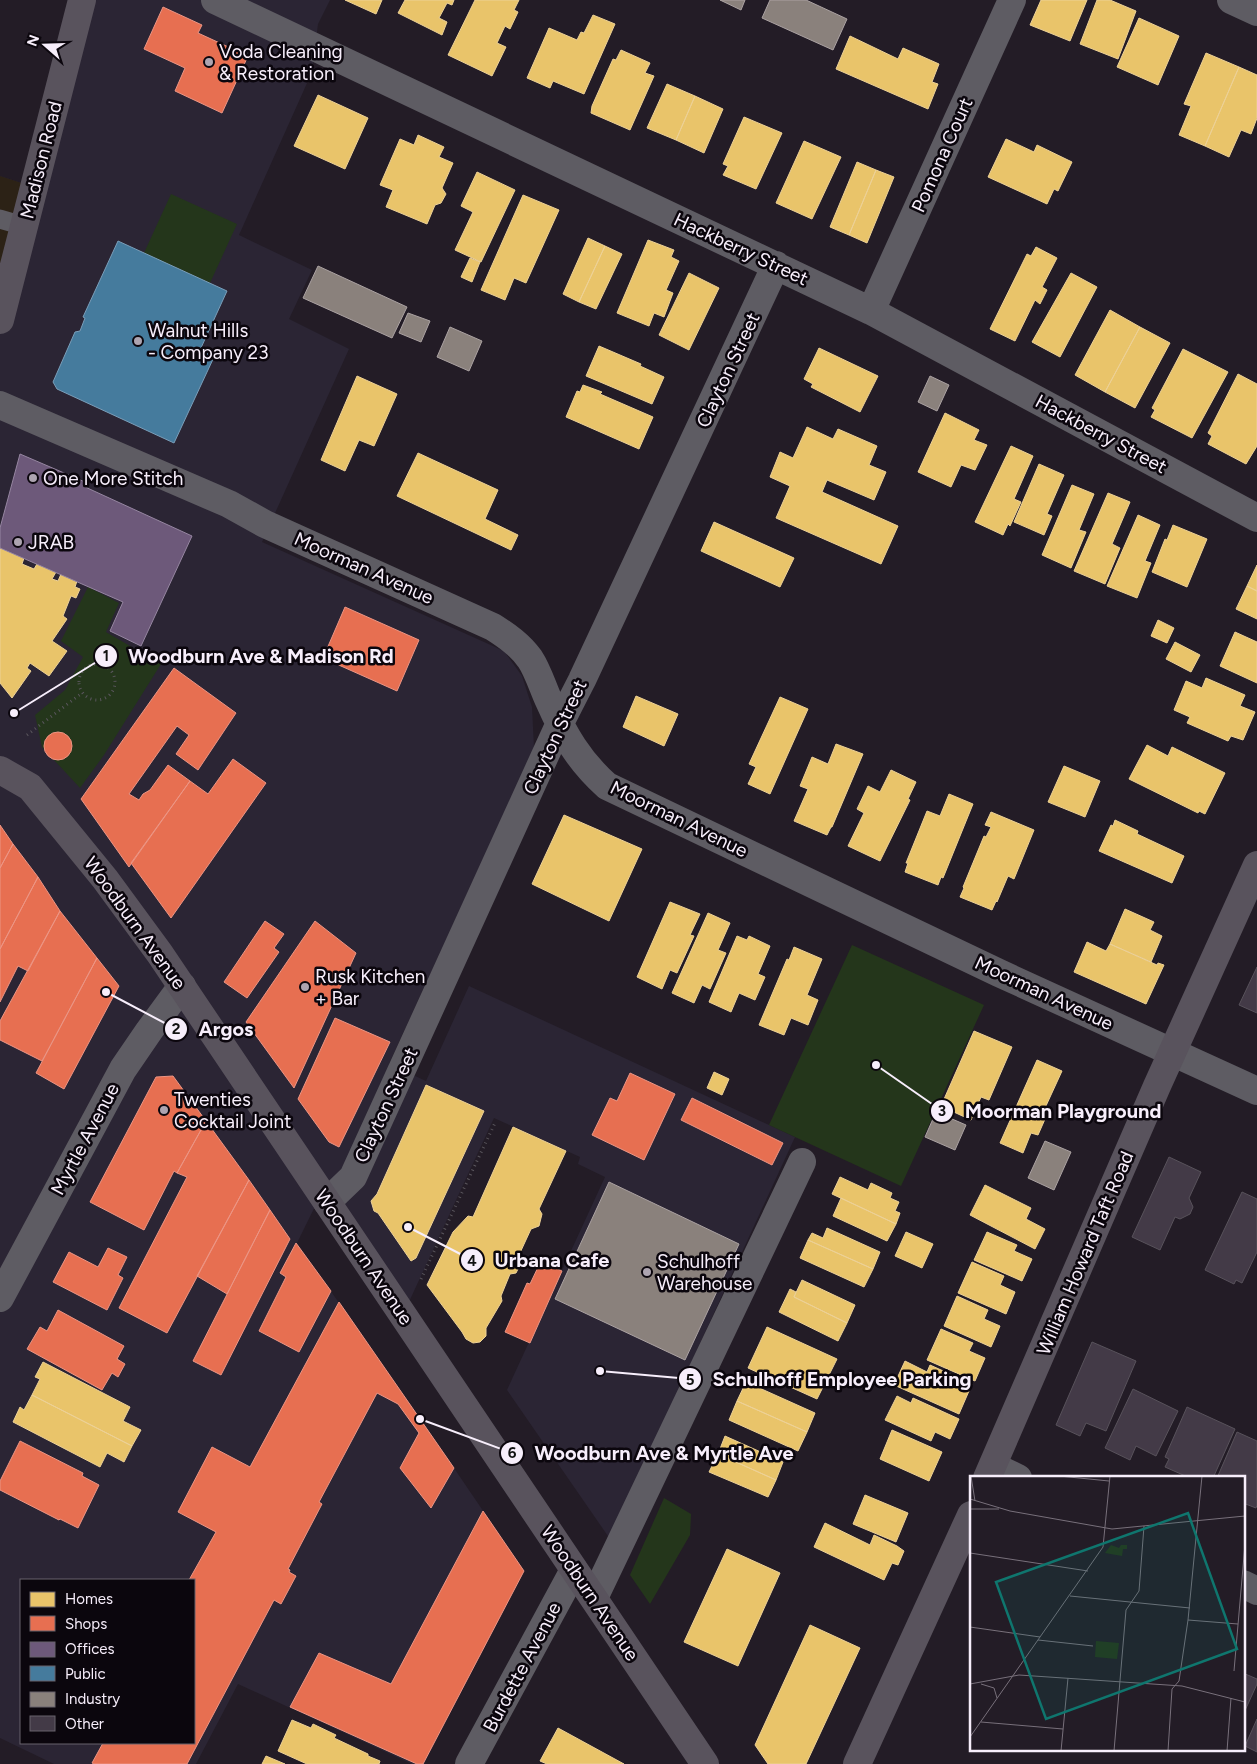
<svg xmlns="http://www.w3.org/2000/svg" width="1257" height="1764" font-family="Figtree,sans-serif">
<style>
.commercial{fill:#2b2534;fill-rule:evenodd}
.education{fill:#2c2216}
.green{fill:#24361b}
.homes{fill:#e9c46a;stroke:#edd196}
.shops{fill:#e76f51;stroke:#ec9584}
.offices{fill:#6d597a;stroke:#9686a1}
.public{fill:#457b9d;stroke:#7a9eb9}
.industry{fill:#8a817c;stroke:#aba2a2}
.building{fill:#433a47;stroke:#58525b}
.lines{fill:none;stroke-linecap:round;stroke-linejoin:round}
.path{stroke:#5a565d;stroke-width:3;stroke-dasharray:1 4;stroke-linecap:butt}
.lane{stroke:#5e5c63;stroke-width:19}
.street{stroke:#5e5c63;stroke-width:28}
.secondary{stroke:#59535d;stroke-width:28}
.poi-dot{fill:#ada4b0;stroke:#0b060d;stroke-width:2}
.labels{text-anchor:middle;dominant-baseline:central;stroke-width:5;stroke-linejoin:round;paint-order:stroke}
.poi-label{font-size:19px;fill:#f7eefb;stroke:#0b060d;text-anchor:start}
.street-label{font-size:19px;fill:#f7eefb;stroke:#0b060d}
.inset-road{fill:none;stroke:#78707b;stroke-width:1}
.view{fill:#0f766e;fill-opacity:0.15;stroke:#0f766e;stroke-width:2.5}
.inset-edge{fill:none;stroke:#f7eefb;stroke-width:2.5}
.leader{fill:none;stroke:#f7eefb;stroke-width:2}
.callout-dot{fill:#f7eefb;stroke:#0b060d;stroke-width:2}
.mark-label{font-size:15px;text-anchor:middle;font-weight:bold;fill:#111}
.callout-label{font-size:20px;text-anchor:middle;font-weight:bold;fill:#f7eefb;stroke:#0b060d;stroke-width:5;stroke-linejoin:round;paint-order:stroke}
</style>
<rect width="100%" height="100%" fill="#231c26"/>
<path class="commercial" d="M82 0H330L318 24 312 72 239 235 312 270 289 319 349 349 262 542 504 651 522 676 532 707 534 748 389 1064 426 1081 469 986 795 1137 610 1539 507 1390 605 1177 578 1164 580 1157 494 1118 408 1304 328 1180 297 1243 424 1424 524 1571 424 1764H412L238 1684 196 1764H54L0 1738V176L34 187ZM21 1580H194V1743H21Z"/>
<path class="education" d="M0 176 34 187 0 320Z"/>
<path class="green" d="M171 194 237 224 210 283 144 253Z
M88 587 119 603 106 632 161 664 104 755 80 788 42 747 35 715 65 690 83 657 61 641Z
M852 945 984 1005 901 1186 769 1125Z
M664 1498 691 1514 690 1535 650 1604 630 1575Z"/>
<path class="homes" d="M345 0H382L376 14Z
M405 0H454L452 5 447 3 439 18 447 22 442 35 398 13Z
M475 0H519L514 10 518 12 510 29 505 26 497 43 506 47 492 76 448 55Z
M1041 0H1087L1070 41 1030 25Z
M1097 0H1110L1136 11 1118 59 1080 44Z
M593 15 615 24 584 94 553 81 550 88 527 78 549 28 577 40 581 32 584 33Z
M1139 18 1179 36 1158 85 1117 67Z
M850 36 898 59 903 48 939 64 932 82 938 84 928 109 836 69Z
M621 50 650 63 645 73 654 76 630 130 591 113 592 106 613 59 616 60Z
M1206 53 1239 67 1205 146 1179 135 1191 106 1184 104Z
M1239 67 1257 75V118L1251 134 1241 130 1229 157 1205 146Z
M667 84 695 96 676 140 647 128Z
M318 95 368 118 345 169 294 146Z
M695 96 723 109 704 153 676 140Z
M744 117 782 133 756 189 723 175 728 166 723 164Z
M418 135 444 147 439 157 453 163 442 188 446 194 441 203 435 205 427 224 386 207 393 190 380 185 400 139 414 145Z
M1006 139 1034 152 1037 145 1072 162 1058 191 1054 189 1047 204 988 177Z
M804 141 841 157 812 219 776 203Z
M857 162 876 170 849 235 830 227Z
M876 170 894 177 867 243 849 235Z
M477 172 515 190 481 262 455 250 473 212 461 206Z
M523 195 559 210 526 283 514 278 505 300 481 290Z
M588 238 605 246 579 302 563 294Z
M648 240 674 250 671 257 679 261 666 290 673 293 664 317 654 313 649 326 617 313Z
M605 246 622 254 596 309 579 302Z
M1036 247 1057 258 1042 287 1047 290 1040 304 1035 300 1015 341 990 329 1027 254 1031 256Z
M470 258 480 262 472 282 461 277Z
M689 273 719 288 689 350 659 335Z
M1071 273 1097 287 1060 357 1032 342Z
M1110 310 1140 327 1105 392 1075 375Z
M1140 327 1170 343 1135 408 1105 392Z
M599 346 641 364 640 366 664 377 652 404 586 376Z
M819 348 878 376 860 412 811 387 813 384 804 379Z
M1183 349 1228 372 1192 438 1151 417 1155 410 1152 408Z
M1238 374 1257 384V446L1246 464 1208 444 1212 436 1208 433Z
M357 376 397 394 374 446 359 440 345 471 321 460Z
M583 385 602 392 600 394 653 417 639 449 566 417 577 391 580 392Z
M945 413 979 430 974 440 987 445 975 470 961 465 951 487 918 472Z
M807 427 833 439 838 429 877 446 869 465 886 472 874 500 827 480 822 492 898 526 881 564 776 518 790 486 770 477 780 452 793 458Z
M1011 446 1033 456 1014 499 1021 502 1010 526 1008 524 1003 535 975 522Z
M418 453 498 490 485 519 518 535 511 550 397 496Z
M1039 464 1064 475 1047 514 1052 516 1044 535 1014 522Z
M1072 485 1094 494 1079 530 1086 532 1071 568 1042 555Z
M1108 493 1130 502 1112 544 1120 548 1105 584 1074 571Z
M1138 515 1160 525 1145 561 1151 563 1137 598 1107 586Z
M714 522 794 558 780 587 701 551Z
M1173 525 1207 539 1187 587 1152 572 1165 539 1167 540Z
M0 548 24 558 22 564 34 569 37 564 56 572 52 579 58 581 61 574 77 581 75 587 80 589 76 598 71 596 63 616 67 619 52 641 67 651 49 676 30 663 27 668 31 671 12 698 0 683Z
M1257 565V591L1247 586Z
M1247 586 1257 591V619L1236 609Z
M1158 620 1174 628 1167 643 1151 636Z
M1235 632 1257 642V683L1220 666Z
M1175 642 1200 655 1191 672 1166 659Z
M1206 678 1245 695 1240 706 1255 712 1243 740 1231 736 1228 741 1187 723 1190 717 1174 710 1186 681 1202 688Z
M636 696 678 714 664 746 623 727Z
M780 697 808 709 770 794 748 784 756 767 749 764Z
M836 744 863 754 832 827H831L827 835 794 821 808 789 800 786 812 757 828 764Z
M1147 745 1168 756 1172 747 1225 773 1205 814 1199 811 1198 813 1129 779Z
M1064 766 1100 781 1085 817 1048 802Z
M891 770 916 782 908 799 910 800 880 861 848 846 864 813 857 809 868 786 880 792Z
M949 794 973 804 943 878 941 877 938 885 905 872 908 863H906L927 811 940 816Z
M991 812 1034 830 1014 879 1008 876 997 902 996 901 992 910 960 897 964 888 963 887 984 836 986 837 991 827 985 825Z
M564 815 642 849 609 921 532 884Z
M1115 820 1138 831 1137 834 1184 856 1172 883 1099 851 1111 825 1113 826Z
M670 902 700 914 690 935 694 936 677 973 670 970 662 989 637 977Z
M1125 909 1154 922 1150 930 1162 936 1151 962 1110 944Z
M708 913 730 923 718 950 726 953 710 989 702 985 694 1003 672 993Z
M737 936 747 940 749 936 770 946 758 974 765 977 755 1000 739 993 731 1012 709 1002Z
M1087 942 1106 951 1110 944 1157 965 1158 963 1164 965 1146 1004 1074 972Z
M794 947 822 959 807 995 818 1000 808 1025 791 1018 784 1035 759 1025 787 959 789 960Z
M974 1031 1012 1047 989 1100 981 1097 971 1120 941 1106Z
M1037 1060 1062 1071 1045 1108 1049 1110 1038 1135 1031 1133 1023 1153 1000 1143Z
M714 1072 729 1079 722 1095 707 1088Z
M426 1085 484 1111 416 1258 411 1261 378 1213 374 1211 371 1201 377 1194Z
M513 1127 566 1151 539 1209 542 1214 539 1226 531 1229 519 1255 521 1263 516 1273 510 1274 501 1296 502 1301 486 1328V1336L480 1342 473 1343 466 1339 462 1332 427 1285 453 1232 468 1216 473 1217Z
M840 1177 868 1190 871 1183 892 1193 890 1198 899 1202 895 1211 900 1213 896 1224 832 1194Z
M985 1185 1031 1208 1026 1219 1045 1229 1035 1249 970 1215Z
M841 1198 896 1224 887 1241 833 1216Z
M827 1228 880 1252 873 1269 808 1240 812 1233 823 1238Z
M906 1232 933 1244 922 1268 895 1256Z
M987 1232 1017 1245 1014 1251 1032 1259 1022 1281 974 1260Z
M808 1240 873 1269 864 1287 800 1258Z
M972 1262 1004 1276 1000 1285 1015 1292 1006 1314 958 1293Z
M802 1280 855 1305 847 1323 794 1297Z
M790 1289 796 1292 794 1297 847 1323 838 1341 779 1312Z
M957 1296 988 1310 984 1319 1000 1326 991 1347 944 1326Z
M767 1327 837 1359 817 1399 748 1368Z
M941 1329 973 1343 969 1351 985 1358 975 1381 927 1360Z
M905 1361 927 1372 930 1365 972 1384 959 1414 894 1385Z
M43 1362 130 1407 123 1421 141 1430 132 1446 32 1395 40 1379 35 1377Z
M746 1382 815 1413 807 1432 737 1401Z
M32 1395 132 1446 124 1462 107 1453 100 1467 13 1422 20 1407 24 1410Z
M897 1396 911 1403 913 1398 959 1419 950 1439 935 1432 931 1441 885 1420Z
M737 1401 807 1432 798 1451 729 1420Z
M892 1430 942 1452 929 1481 880 1459Z
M725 1436 783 1462 776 1480 718 1454Z
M718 1454 776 1480 768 1497 709 1472Z
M865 1495 908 1513 896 1542 853 1524Z
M825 1523 870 1545 874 1535 897 1546 904 1551 898 1565 892 1563 884 1580 814 1547Z
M727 1549 780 1573 738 1666 684 1642Z
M810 1625 860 1648 806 1764H768L755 1745Z
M292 1720 311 1728 313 1724 336 1735 334 1738 368 1754V1756L380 1761 379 1764H307L278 1751Z
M558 1728 624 1764H547L540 1761Z
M266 1756 285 1764H262Z"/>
<path class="shops" d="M163 7 202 25 198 33 248 56 222 113 175 91 185 68 144 49Z
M345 607 419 640 397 691 323 658Z
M174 668 236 713 198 770 176 754 189 735 177 726 129 794 139 800 143 794 150 790 168 765 190 781 129 867 81 799Z
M44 746a14 14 0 1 1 28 0a14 14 0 1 1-28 0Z
M233 759 266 783 171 918 131 863 190 781 208 794Z
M0 825 13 844 0 868Z
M13 844 38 877 0 949V868Z
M38 877 60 911 28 971 18 966 0 1002V949Z
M60 911 97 958 42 1061 0 1040V1021Z
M265 921 284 934 274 948 279 952 247 998 224 982Z
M315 921 356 953 294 1088 246 1022Z
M97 958 119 986 64 1089 36 1073Z
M335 1018 390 1042 339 1147 329 1142 298 1099Z
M630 1073 675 1094 644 1160 592 1135 610 1098 617 1101Z
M173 1076 206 1121 177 1173 174 1171 144 1230 90 1202 156 1077Z
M692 1098 783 1143 772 1165 681 1120Z
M206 1121 249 1180 167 1333 119 1308 187 1177 177 1173Z
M249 1180 270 1210 227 1294 197 1276Z
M270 1210 290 1239 221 1375 193 1361Z
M296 1243 331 1291 299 1352 259 1331 286 1277 280 1273Z
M108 1248 127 1257 118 1275 123 1278 107 1310 53 1282 69 1252 98 1267Z
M541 1261 562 1271 530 1343 505 1332 527 1283 530 1284Z
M339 1302 454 1468 431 1508 400 1468 419 1433 398 1404 377 1393 319 1502 322 1504 288 1569 290 1570 289 1572 296 1576 281 1604 274 1600 187 1764H94L92 1763 103 1743H194V1580H189L216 1532 178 1512 212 1447 250 1467Z
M58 1310 124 1346 117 1359 125 1364 118 1377 112 1373 102 1390 27 1349 40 1327 47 1331Z
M20 1441 83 1473 82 1476 99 1485 78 1528 60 1519 59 1520 0 1490V1481Z
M483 1511 524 1571 423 1764H417L290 1707 319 1653 391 1684Z"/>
<path class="offices" d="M20 454 85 482 83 486 192 536 141 646 110 631 123 602 0 548V528Z"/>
<path class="public" d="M118 241 227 291 200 350 214 357 174 443 57 389 53 382 75 332 80 331 85 318 83 317Z"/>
<path class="industry" d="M720 0H745L741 10Z
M770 0H806L847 19 833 50 762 18Z
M318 266 407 307 392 338 303 298Z
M408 313 430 321 421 342 399 333Z
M450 327 482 341 469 371 437 357Z
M930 376 949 385 937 411 918 402Z
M936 1112 966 1125 955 1150 925 1137Z
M1045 1141 1071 1152 1054 1190 1028 1178Z
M609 1182 739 1244 685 1360 555 1299Z"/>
<path class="building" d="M1257 967V1013L1239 1005Z
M1169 1157 1201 1172 1189 1198 1193 1207 1190 1214 1180 1219 1175 1217 1160 1250 1132 1237Z
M1242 1192 1257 1199V1252L1242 1283 1236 1280 1234 1284 1205 1270Z
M1092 1342 1136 1361 1106 1431 1086 1423 1080 1436 1056 1425Z
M1133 1389 1178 1411 1156 1456 1136 1446 1130 1460 1105 1448Z
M1187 1407 1235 1429 1213 1478 1208 1476 1207 1478H1190L1165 1467 1169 1459 1165 1457Z
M1237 1432 1257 1441V1505L1256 1508 1243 1503V1478H1217Z
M1243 1673 1257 1679V1684L1243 1715Z
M1257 1719V1752L1245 1746Z"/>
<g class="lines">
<path class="path" d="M79 682a18 18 0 1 1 36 0a18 18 0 1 1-36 0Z
M27 735 82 693
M421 1279 495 1123"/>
<path class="lane" d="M0 219 24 226"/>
<path class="street" d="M215 0 871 311 1257 518
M1231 0 1257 12
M871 311 1012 0
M0 405 229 504 265 524 493 627C507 636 520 645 530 659 538 671 543 688 549 701 564 735 579 761 607 786L999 973 1257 1091
M327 1202 353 1177 559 725 582 680 776 265
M0 1298 123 1069 149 1031 182 986
M993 1466 1018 1478
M1243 1584 1257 1591
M594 1598 802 1162
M469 1764 574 1570"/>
<path class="secondary" d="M0 320 82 0
M0 770 30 787 105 879 160 954 705 1764
M987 1478 1157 1086 1257 865
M857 1764 971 1515"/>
</g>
<g class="poi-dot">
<circle cx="209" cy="62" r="5"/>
<circle cx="138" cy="341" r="5"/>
<circle cx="33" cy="478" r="5"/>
<circle cx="18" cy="542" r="5"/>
<circle cx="305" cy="987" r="5"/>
<circle cx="164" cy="1110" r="5"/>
<circle cx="647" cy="1272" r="5"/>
</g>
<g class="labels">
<g class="poi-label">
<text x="219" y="51">Voda Cleaning<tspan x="219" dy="22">&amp; Restoration</tspan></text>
<text x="148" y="330">Walnut Hills<tspan x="148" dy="22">- Company 23</tspan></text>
<text x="43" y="478">One More Stitch</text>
<text x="28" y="542">JRAB</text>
<text x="315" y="976">Rusk Kitchen<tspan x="315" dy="22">+ Bar</tspan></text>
<text x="174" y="1099">Twenties<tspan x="174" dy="22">Cocktail Joint</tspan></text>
<text x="657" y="1261">Schulhoff<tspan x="657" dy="22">Warehouse</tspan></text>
</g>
<g class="street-label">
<text transform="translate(942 155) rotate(-66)">Pomona Court</text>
<text transform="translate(41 160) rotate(-76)">Madison Road</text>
<text transform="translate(741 249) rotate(25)">Hackberry Street</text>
<text transform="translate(728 370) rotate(-65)">Clayton Street</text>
<text transform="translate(1101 434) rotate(28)">Hackberry Street</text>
<text transform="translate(364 568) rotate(24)">Moorman Avenue</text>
<text transform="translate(555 737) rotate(-65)">Clayton Street</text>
<text transform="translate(679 819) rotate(26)">Moorman Avenue</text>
<text transform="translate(135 923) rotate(54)">Woodburn Avenue</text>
<text transform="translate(1044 993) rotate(25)">Moorman Avenue</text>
<text transform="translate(386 1105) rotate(-65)">Clayton Street</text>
<text transform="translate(85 1139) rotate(-62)">Myrtle Avenue</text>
<text transform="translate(1085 1253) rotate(-67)">William Howard Taft Road</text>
<text transform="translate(364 1257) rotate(56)">Woodburn Avenue</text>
<text transform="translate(590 1593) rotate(56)">Woodburn Avenue</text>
<text transform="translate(522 1667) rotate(-62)">Burdette Avenue</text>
</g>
</g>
<g transform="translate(970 1476)">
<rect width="275" height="275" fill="#231c26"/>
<path d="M141 69 149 72 151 69H157V73H153L152 80 135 77ZM126 165 149 167 147 183 125 181Z" fill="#24361b"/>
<path class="inset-road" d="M1 0 5 25M89 0 139 5M0 23 40 35 142 53 275 40M0 33H29M0 77 118 95M100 120 220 132M218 144 268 148M0 151 70 161M68 164 123 170M264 195 275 68M0 208 49 199 212 210 275 226M11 208 24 212 27 222M11 246 93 253M0 261 133 71 140 0M91 275 98 202M144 275 156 134 169 115 174 50M198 275 202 213 209 205 218 144 232 0M257 275 261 222"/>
<path class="view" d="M218 37 267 173 76 243 26 106Z"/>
<rect width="275" height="275" class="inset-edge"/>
</g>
<path class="leader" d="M14 713L106 656M106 992L176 1029M876 1065L942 1111M408 1227L472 1260M600 1371L690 1379M420 1419L512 1453"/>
<g class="callout-dot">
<circle cx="14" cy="713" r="5"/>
<circle cx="106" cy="992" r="5"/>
<circle cx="876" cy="1065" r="5"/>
<circle cx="408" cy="1227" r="5"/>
<circle cx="600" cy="1371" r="5"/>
<circle cx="420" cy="1419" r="5"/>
<circle cx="106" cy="656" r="12"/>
<circle cx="176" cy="1029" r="12"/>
<circle cx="942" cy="1111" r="12"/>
<circle cx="472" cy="1260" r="12"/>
<circle cx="690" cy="1379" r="12"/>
<circle cx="512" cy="1453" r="12"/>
</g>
<g class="mark-label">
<text x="106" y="661">1</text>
<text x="176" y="1034">2</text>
<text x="942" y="1116">3</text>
<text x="472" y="1266">4</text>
<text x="690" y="1385">5</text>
<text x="512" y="1458">6</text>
</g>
<g class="callout-label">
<text x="261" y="663">Woodburn Ave &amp; Madison Rd</text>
<text x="226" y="1036">Argos</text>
<text x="1063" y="1118">Moorman Playground</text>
<text x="552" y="1267">Urbana Cafe</text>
<text x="842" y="1386">Schulhoff Employee Parking</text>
<text x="664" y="1460">Woodburn Ave &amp; Myrtle Ave</text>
</g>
<rect x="20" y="1579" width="175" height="165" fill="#0b060d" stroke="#69636c"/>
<rect x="30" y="1592" width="25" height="15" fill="#e9c46a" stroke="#69636c"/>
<text x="65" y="1604" font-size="15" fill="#f7eefb">Homes</text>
<rect x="30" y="1616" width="25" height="15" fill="#e76f51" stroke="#69636c"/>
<text x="65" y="1629" font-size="15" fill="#f7eefb">Shops</text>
<rect x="30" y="1642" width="25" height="15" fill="#6d597a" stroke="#69636c"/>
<text x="65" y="1654" font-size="15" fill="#f7eefb">Offices</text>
<rect x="30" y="1666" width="25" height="15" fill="#457b9d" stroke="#69636c"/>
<text x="65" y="1679" font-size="15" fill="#f7eefb">Public</text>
<rect x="30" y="1692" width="25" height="15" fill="#8a817c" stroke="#69636c"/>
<text x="65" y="1704" font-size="15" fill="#f7eefb">Industry</text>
<rect x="30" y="1716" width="25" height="15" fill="#433a47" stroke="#69636c"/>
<text x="65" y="1729" font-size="15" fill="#f7eefb">Other</text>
<g transform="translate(45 45) rotate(290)" stroke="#0b060d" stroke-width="4" paint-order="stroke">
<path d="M0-4L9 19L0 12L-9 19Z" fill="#f7eefb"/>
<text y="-8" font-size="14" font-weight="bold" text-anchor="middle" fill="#f7eefb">N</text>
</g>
</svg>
